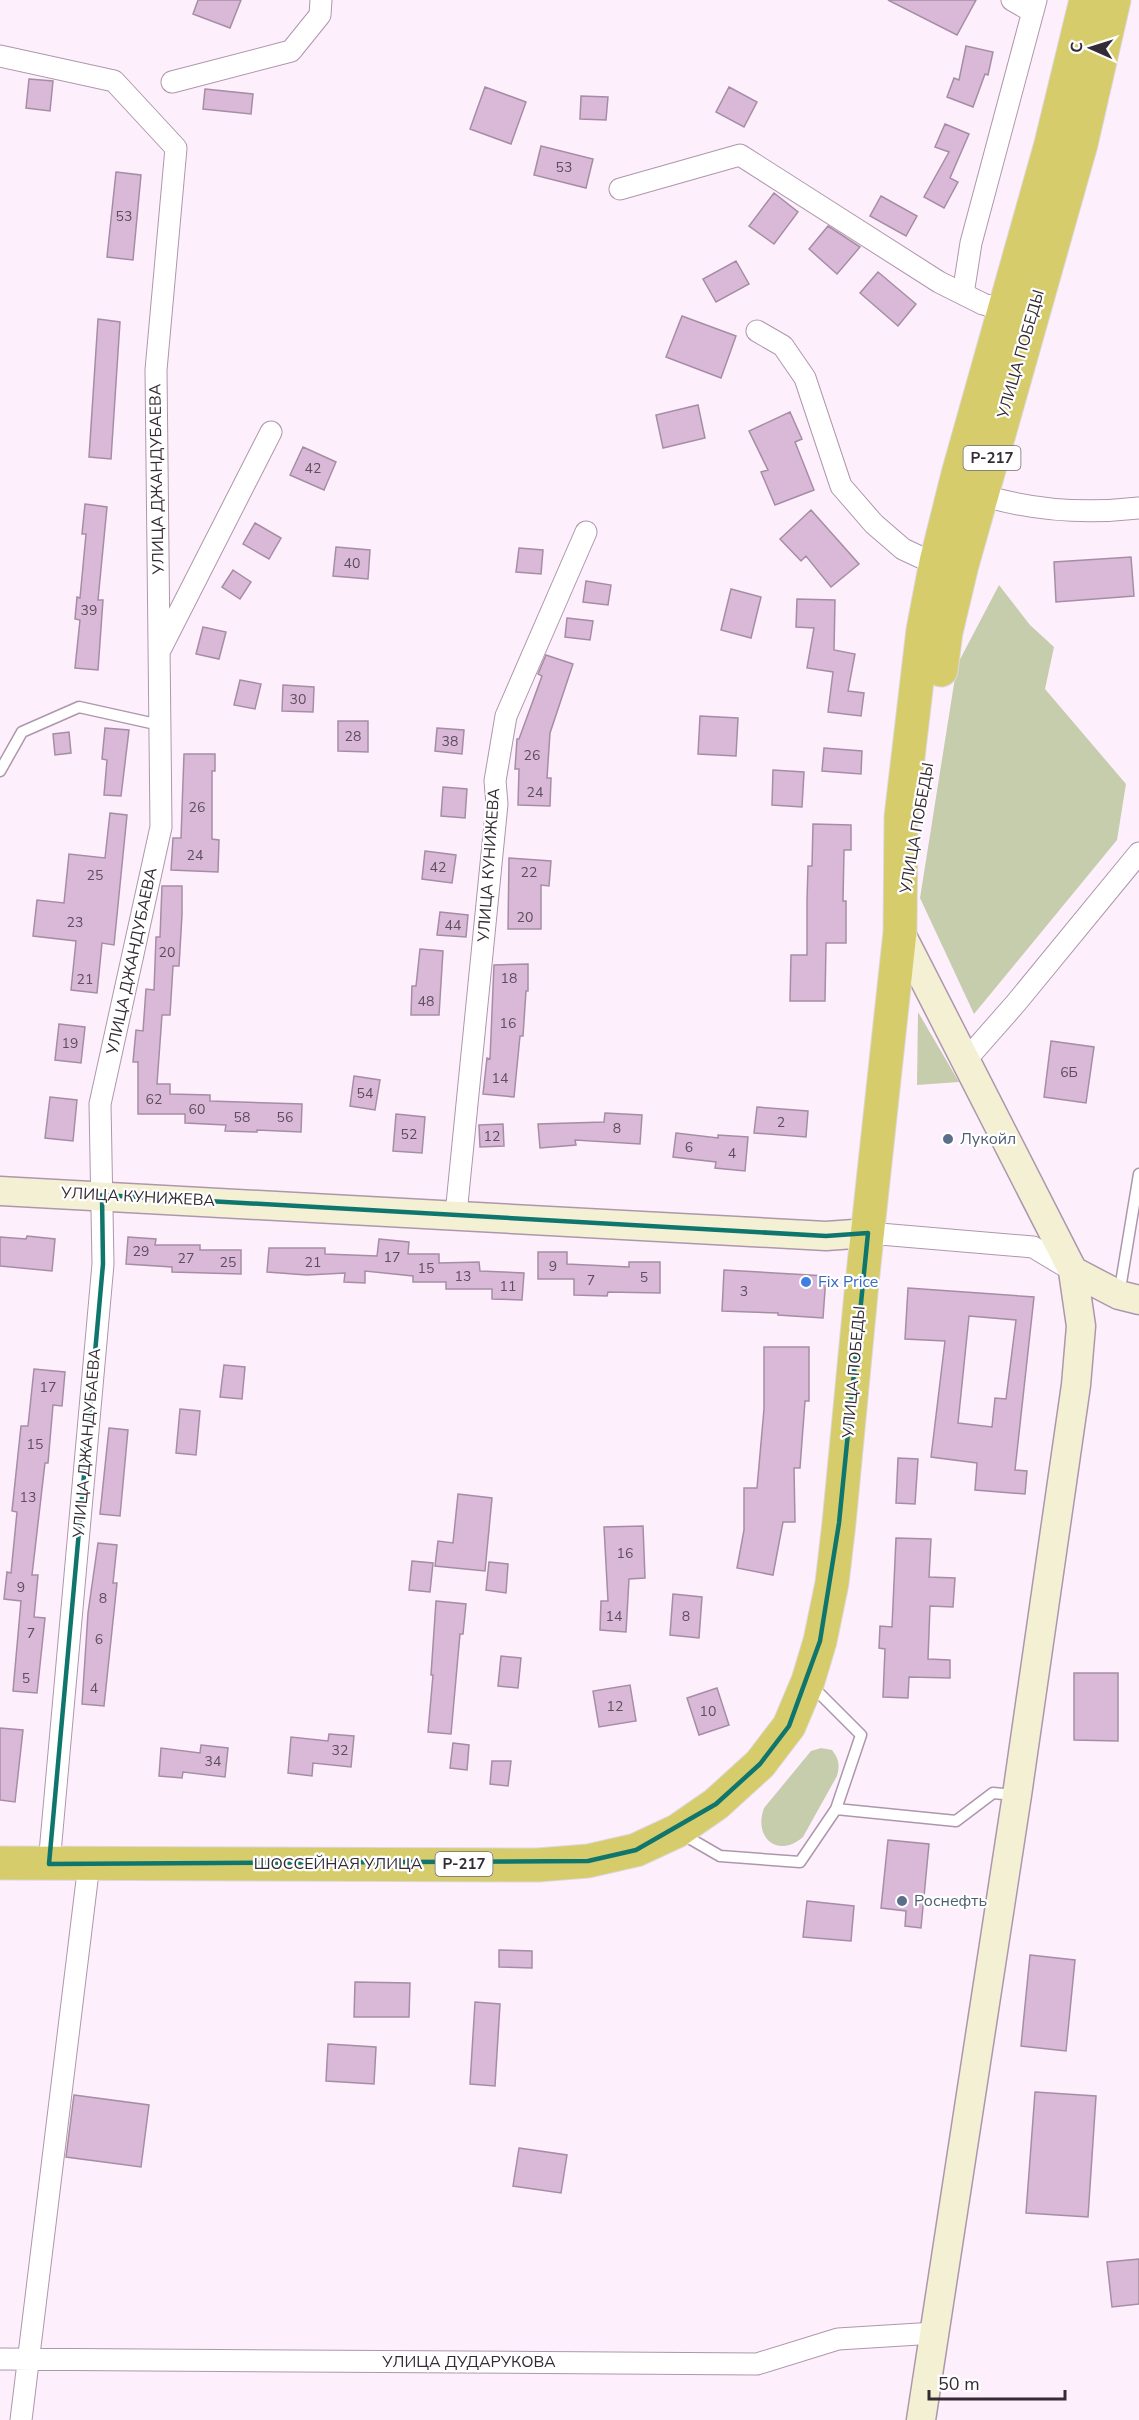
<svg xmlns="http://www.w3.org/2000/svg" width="1139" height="2420" font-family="'Nunito Sans',sans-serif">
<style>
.green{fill:#c6cdad}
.building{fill:#dab9d8;stroke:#a58ea4;stroke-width:1.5;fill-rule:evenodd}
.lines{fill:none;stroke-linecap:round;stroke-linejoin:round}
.lane-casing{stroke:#ae97ac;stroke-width:13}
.street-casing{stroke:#ae97ac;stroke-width:23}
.secondary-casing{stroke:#ae97ac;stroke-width:31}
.highway-casing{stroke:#dbd9da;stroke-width:35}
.lane{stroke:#fff;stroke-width:10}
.street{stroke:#fff;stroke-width:21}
.secondary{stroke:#f3f0d3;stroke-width:28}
.highway{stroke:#d7cc6c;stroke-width:33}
.marked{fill:none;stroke:#0f766e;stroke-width:4.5;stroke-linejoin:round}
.service-dot{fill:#5c6f8a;stroke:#fff;stroke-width:2}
.shop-dot{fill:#3f7fe0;stroke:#fff;stroke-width:2}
.labels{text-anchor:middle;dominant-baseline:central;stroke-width:4.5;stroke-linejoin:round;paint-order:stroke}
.number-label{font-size:14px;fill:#5e4e5d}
.shield{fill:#fff;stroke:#726b71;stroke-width:1.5}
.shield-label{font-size:15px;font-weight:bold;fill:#352b34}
.street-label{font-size:16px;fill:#352b34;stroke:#fff}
.service-label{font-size:16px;fill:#4e5e75;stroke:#fff;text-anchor:start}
.shop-label{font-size:16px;fill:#366cbe;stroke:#fff;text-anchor:start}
</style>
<rect width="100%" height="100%" fill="#feeffd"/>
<path class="green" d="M999 585 1030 625 1054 647 1045 689 1126 784 1117 840 974 1014 920 898 957 665Z
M918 1012 959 1082 917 1085Z
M821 1748 832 1750C839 1759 840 1765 837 1776L803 1837C778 1859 753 1838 764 1808L811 1751Z"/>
<path class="building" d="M198 0H241L230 28 193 14Z
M888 0H976L957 35Z
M966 46 993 52 988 75 985 74 973 107 947 97 954 78 959 80Z
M29 79 53 81 50 111 26 108Z
M485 87 526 102 511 144 470 129Z
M729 87 757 102 744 127 716 112Z
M205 89 253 94 251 114 203 109Z
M581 96 608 97 606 120 580 119Z
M945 124 969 134 950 178 958 182 944 208 924 197 949 152 935 147Z
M541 146 593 159 586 188 534 175Z
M116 172 141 175 133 260 107 257Z
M774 193 798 212 774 244 749 226Z
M881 196 917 216 906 236 870 216Z
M828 226 860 247 837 274 809 249Z
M736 261 749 284 716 302 703 279Z
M878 272 916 304 898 326 860 293Z
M682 316 736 336 721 378 666 357Z
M98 319 120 322 111 459 89 457Z
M698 405 705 438 663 448 656 415Z
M790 412 802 439 795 442 814 490 775 505 761 472 768 470 749 431Z
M303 447 336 462 324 490 290 475Z
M85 504 107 507 98 600H103L98 670 75 668 80 620 75 619 77 597 80 598 86 534H82Z
M811 510 859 564 831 587 806 556 801 561 780 539Z
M255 523 281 538 269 559 243 544Z
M336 547 370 550 368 579 333 576Z
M519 548 543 550 541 574 516 572Z
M1131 557 1134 596 1056 602 1054 562Z
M233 570 251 582 240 599 222 587Z
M586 581 611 585 608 605 583 602Z
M731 589 761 597 751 638 721 630Z
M797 599 835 600 834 650 855 654 848 691 864 693 861 716 828 712 833 672 807 668 814 628 796 627Z
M567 618 593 621 590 640 565 637Z
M203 627 226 632 219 659 196 654Z
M546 655 573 664 550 733 547 778H551L550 806 518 805 519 769H515L517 739H519L542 676 538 674Z
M240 680 261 684 255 709 234 705Z
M283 685 314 687 313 712 282 711Z
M700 716 738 718 736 756 698 754Z
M338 721H368V752L338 751Z
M105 728 129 730 121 796 104 795 107 760 102 759Z
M437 728 464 730 462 754 435 751Z
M69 732 71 753 55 755 53 734Z
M824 748 862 751 861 774 822 771Z
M184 754H215V771H212V839L219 840 218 872 171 870 173 838H181Z
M773 770 804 772 802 807 772 805Z
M443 787 467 789 465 818 441 816Z
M110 813 127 815 114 945 102 943 97 993 71 990 76 941 33 936 37 900 64 903 69 854 105 858Z
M813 824 851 825V850H844L843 901H846V943H826L825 1001H790L791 955H807V901L808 866H812Z
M425 851 456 855 452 883 422 879Z
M509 858 551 861 549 886 541 885V929H508Z
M162 886H182V915L179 966H173L170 1015H162L157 1084H170V1094L210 1095V1101L302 1104 301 1132 257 1130V1132L225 1131 226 1125 185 1123V1114H138V1062H133L136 1030 143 1031 146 989 154 990 156 937H160Z
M440 912 468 915 466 937 437 935Z
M420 949 443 951 439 1015H411L412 986H416Z
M528 964V991H526L523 1036H520L514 1097 483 1094 487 1058 490 1059 494 965Z
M59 1024 85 1027 81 1063 55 1060Z
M1051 1041 1094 1047 1086 1103 1044 1097Z
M354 1076 380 1080 375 1110 350 1106Z
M50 1097 77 1100 73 1141 45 1138Z
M757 1107 808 1111 806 1137 754 1133Z
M605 1113 642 1115 640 1144 575 1140 576 1145 540 1148 538 1124 604 1122Z
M396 1114 425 1117 422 1153 393 1151Z
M503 1124 504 1146 480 1147 479 1125Z
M676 1133 718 1138V1135L748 1137 745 1171 715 1168 716 1162 673 1157Z
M27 1236 55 1239 52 1271 0 1266V1237L26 1239Z
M128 1237 156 1239 155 1245H200V1250H241V1274L172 1272V1267L126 1264Z
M379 1239 409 1242 408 1254H439V1263L479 1262 480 1271 524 1273 522 1300 492 1299V1289H446V1282H413V1276L365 1271V1283L344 1282 345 1273 307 1275 267 1272 269 1248H325V1254L377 1256Z
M538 1252H567V1264L629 1267V1262H660V1293L608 1292 607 1296 574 1295V1279H538Z
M724 1270 826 1276 823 1318 778 1315V1313L722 1311Z
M908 1288 1034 1297 1015 1470 1027 1471 1025 1494 975 1490 977 1463 931 1457 945 1341 905 1339ZM969 1316 1016 1320 1006 1399 995 1398 992 1427 958 1423Z
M764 1347H809V1401H805L800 1468H794L795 1522H783L773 1575 737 1568 744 1530V1488H757L764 1409Z
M224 1365 245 1367 242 1399 220 1397Z
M34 1369 65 1372 62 1406 53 1405 48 1463H45L32 1575H38L34 1617 45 1618 37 1693 13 1691 21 1601 4 1599 7 1572 11 1573 17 1512 12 1511 21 1426H28Z
M180 1409 200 1411 196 1455 176 1453Z
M109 1428 128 1430 120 1516 100 1514Z
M898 1458 918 1459 915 1504 896 1503Z
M458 1494 492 1498 485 1571 435 1566 438 1541 453 1543Z
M643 1526 645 1578 629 1579 626 1632 600 1630 601 1601H608L604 1527Z
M896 1538 931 1539 929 1577 955 1578 953 1607 930 1606 928 1659 950 1660V1678L909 1677 908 1698 883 1697 885 1649 879 1648 880 1626 892 1627Z
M98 1543 117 1545 113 1583H117L104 1706 82 1704 88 1613Z
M412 1561 433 1563 430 1592 409 1590Z
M489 1562 508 1564 506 1593 486 1590Z
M673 1594 702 1597 699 1638 670 1635Z
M436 1601 466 1604 463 1634H460L451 1734 428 1732 433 1675H431Z
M501 1656 521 1658 518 1688 498 1686Z
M1074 1673H1118V1741L1074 1740Z
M630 1685 636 1721 599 1727 593 1691Z
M717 1688 729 1725 699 1735 687 1698Z
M0 1728 23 1730 15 1802 0 1800Z
M329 1734 354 1736 351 1767 313 1763 312 1776 288 1773 291 1737 328 1741Z
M453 1743 469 1745 467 1770 450 1768Z
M201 1745 228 1748 225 1777 183 1772 182 1778 159 1776 161 1748 200 1753Z
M492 1761H511L508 1786 490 1784Z
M888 1840 929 1844 921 1928 905 1926 906 1911 881 1908Z
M807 1901 854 1906 851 1941 803 1937Z
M499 1950 532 1951V1968L499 1967Z
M1030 1955 1075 1960 1066 2051 1021 2046Z
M355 1982 410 1983 409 2017H354Z
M475 2002 500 2004 495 2086 470 2084Z
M328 2044 376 2047 374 2084 326 2081Z
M1035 2092 1096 2096 1088 2217 1026 2213Z
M74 2095 149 2105 141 2167 66 2157Z
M519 2148 567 2155 561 2193 513 2186Z
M1139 2259V2304L1112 2307 1107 2262Z"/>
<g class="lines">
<defs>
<path id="lane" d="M0 771 22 732 79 707 160 725
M1119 1295 1139 1174
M810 1684 861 1735 836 1809
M682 1834 720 1856 800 1862 836 1809 956 1821 993 1793 1014 1795"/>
<path id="street" d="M1012 0 1033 12
M0 56 114 81 176 148 156 370 161 827 100 1104 103 1264 49 1864
M172 82 291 51 320 15 321 0
M620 189 740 155 939 282 983 304 1004 310
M963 294 971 243 1036 0
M757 331 783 346 805 378 841 486 874 524 903 549 920 557 936 562
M982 495C1034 511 1086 514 1139 508
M160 650 271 432
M965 1061 1016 1003 1139 853
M456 1214 497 804 495 781 506 716 586 532
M868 1233 1033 1247 1073 1271
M0 2359 757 2364 838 2339 935 2333
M21 2420 89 1864"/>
<path id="secondary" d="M900 932 1073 1271 1081 1326 1076 1385 1017 1795 921 2420
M0 1191 826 1236 868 1233
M1073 1271 1119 1295 1139 1300"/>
<path id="highway" d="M941 670 946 632 962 565 1081 144 1114 0
M0 1863 538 1865 588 1861 636 1850 677 1831 716 1804 760 1764 789 1726 808 1681 820 1641 832 1583 839 1523 862 1283 900 932 901 817 923 630 936 562 958 474 1051 144 1086 0"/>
</defs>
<use href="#lane" class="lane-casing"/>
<use href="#street" class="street-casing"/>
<use href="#secondary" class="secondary-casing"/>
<use href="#highway" class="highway-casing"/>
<use href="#lane" class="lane"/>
<use href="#street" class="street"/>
<use href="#secondary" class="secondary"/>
<use href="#highway" class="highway"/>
</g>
<path class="marked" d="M102 1195 826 1236 868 1233 839 1523 820 1641 789 1726 760 1764 716 1804 636 1850 588 1861 49 1864 103 1264Z"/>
<g class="service-dot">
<circle cx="948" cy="1139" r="6"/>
<circle cx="902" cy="1901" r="6"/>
</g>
<circle class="shop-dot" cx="806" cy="1282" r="6"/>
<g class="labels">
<g class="number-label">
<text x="564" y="167">53</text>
<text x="124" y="216">53</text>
<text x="313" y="468">42</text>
<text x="352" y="563">40</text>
<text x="89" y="610">39</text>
<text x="298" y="699">30</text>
<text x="353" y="736">28</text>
<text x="450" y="741">38</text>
<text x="532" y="755">26</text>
<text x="535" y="792">24</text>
<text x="197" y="807">26</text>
<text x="195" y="855">24</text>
<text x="438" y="867">42</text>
<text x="529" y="872">22</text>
<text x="95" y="875">25</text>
<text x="525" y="917">20</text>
<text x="75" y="922">23</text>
<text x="453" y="925">44</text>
<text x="167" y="952">20</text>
<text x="509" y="978">18</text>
<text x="85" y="979">21</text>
<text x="426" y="1001">48</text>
<text x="508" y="1023">16</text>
<text x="70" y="1043">19</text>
<text x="1069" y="1072">6Б</text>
<text x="500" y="1078">14</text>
<text x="365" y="1093">54</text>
<text x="154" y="1099">62</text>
<text x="197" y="1109">60</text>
<text x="242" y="1117">58</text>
<text x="285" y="1117">56</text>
<text x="781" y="1122">2</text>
<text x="617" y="1128">8</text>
<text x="409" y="1134">52</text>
<text x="492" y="1136">12</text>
<text x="689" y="1147">6</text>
<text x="732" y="1153">4</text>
<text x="141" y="1251">29</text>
<text x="392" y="1257">17</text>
<text x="186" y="1258">27</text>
<text x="228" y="1262">25</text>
<text x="313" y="1262">21</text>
<text x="553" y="1266">9</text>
<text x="426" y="1268">15</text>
<text x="463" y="1276">13</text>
<text x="644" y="1277">5</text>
<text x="591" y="1280">7</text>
<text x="508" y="1286">11</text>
<text x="744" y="1291">3</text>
<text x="48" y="1387">17</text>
<text x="35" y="1444">15</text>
<text x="28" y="1497">13</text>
<text x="625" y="1553">16</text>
<text x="21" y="1587">9</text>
<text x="103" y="1598">8</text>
<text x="614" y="1616">14</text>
<text x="686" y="1616">8</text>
<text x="31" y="1633">7</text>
<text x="99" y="1639">6</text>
<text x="26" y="1678">5</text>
<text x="94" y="1688">4</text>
<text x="615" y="1706">12</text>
<text x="708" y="1711">10</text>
<text x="340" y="1750">32</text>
<text x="213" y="1761">34</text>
</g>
<g class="shield">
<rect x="963.5" y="446" width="57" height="24" rx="4.5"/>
<rect x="435.5" y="1852" width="57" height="24" rx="4.5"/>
</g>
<g class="shield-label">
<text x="992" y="458">Р-217</text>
<text x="464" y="1864">Р-217</text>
</g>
<g class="street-label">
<text transform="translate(1021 354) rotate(-74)">УЛИЦА ПОБЕДЫ</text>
<text transform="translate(157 479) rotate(-91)">УЛИЦА ДЖАНДУБАЕВА</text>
<text transform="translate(917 828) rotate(-80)">УЛИЦА ПОБЕДЫ</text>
<text transform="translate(489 865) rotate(-86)">УЛИЦА КУНИЖЕВА</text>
<text transform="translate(132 961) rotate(-78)">УЛИЦА ДЖАНДУБАЕВА</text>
<text transform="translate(138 1197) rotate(3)">УЛИЦА КУНИЖЕВА</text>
<text transform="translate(854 1372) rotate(-85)">УЛИЦА ПОБЕДЫ</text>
<text transform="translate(87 1443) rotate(-85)">УЛИЦА ДЖАНДУБАЕВА</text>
<text x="338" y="1864">ШОССЕЙНАЯ УЛИЦА</text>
<text x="469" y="2362">УЛИЦА ДУДАРУКОВА</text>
</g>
<g class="service-label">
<text x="960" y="1139">Лукойл</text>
<text x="914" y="1901">Роснефть</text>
</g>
<g class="shop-label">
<text x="818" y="1282">Fix Price</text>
</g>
</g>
<g transform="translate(1091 48) rotate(273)" stroke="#ffffff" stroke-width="4.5" paint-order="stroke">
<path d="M0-4.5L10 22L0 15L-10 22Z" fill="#352b34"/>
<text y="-9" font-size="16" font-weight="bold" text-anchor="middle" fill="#352b34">С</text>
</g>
<path d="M929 2390v9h136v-9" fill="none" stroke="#352b34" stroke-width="3"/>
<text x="938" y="2390" font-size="18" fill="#352b34" stroke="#ffffff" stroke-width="4.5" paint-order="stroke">50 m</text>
</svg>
